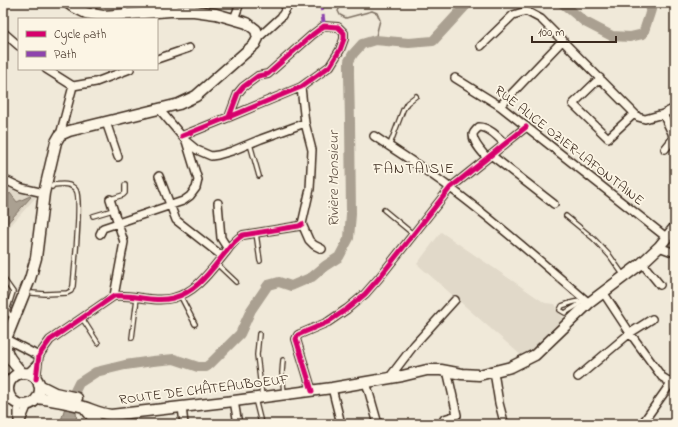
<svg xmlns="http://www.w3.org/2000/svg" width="678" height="427" font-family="'Indie Flower',sans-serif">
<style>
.built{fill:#e1d9c9}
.water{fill:#aaa091;stroke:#7e7163}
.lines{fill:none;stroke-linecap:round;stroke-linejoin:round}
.stream{stroke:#7e7163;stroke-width:1.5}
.river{stroke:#aaa091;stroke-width:10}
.service-casing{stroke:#3b2a1e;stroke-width:6}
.minor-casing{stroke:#3b2a1e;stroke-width:10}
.secondary-casing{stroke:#3b2a1e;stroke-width:13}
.service{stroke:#fcf5e5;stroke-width:3.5}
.minor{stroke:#fcf5e5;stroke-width:7}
.secondary{stroke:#fcf5e5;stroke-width:10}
.quiet{stroke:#8e44ad;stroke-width:4;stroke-dasharray:8 4;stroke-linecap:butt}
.cycleway-casing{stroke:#fcf5e5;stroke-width:8}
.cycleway{stroke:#d6006c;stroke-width:5}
.labels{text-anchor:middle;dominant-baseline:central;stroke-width:3.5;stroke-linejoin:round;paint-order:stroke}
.street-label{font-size:14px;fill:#3b2a1e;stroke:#fcf5e5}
.neighbourhood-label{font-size:15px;letter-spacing:1px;fill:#3b2a1e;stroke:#fcf5e5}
.water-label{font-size:15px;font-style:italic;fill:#625346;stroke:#fcf5e5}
</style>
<rect width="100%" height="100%" fill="#f0e9d9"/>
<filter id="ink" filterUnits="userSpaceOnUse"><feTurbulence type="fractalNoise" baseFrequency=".025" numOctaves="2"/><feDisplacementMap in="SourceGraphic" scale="8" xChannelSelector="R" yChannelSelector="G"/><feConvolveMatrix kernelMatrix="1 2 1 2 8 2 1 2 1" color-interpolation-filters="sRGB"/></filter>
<g filter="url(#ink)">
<path class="built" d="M3 186 37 196 3 234Z
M441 232 545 303 555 304 564 320 523 357 417 264Z"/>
<path class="water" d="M10 193 17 202 30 196 31 197 3 228V200Z
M65 407 76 410 77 424H60Z"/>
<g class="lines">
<path class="stream" d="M342 3 338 11 340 15 346 18 372 11 377 13 380 20 375 40"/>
<path class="river" d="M562 3 585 22 612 36 630 37 643 34 649 16 653 3
M75 391 79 383 96 372 125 365 153 361 174 359 198 367H206L210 364 240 334 251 310 268 285 279 282 291 286 312 277 325 266 339 257 349 238 351 214 350 122 349 75V61L353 54 362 44 375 40 409 43 433 41 468 3"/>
<defs>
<path id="service" d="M93 13 94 3
M123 13 127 6 140 3
M250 144 259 176
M389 147 403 110 407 103 416 96
M110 199 123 195 125 193V185
M384 210 413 234
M93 216 113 210
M566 216 594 239 610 256 624 276
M256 233 260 261
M217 264 236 282
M3 278 13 292 7 311
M32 293 45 294 67 293 71 291 73 286C74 272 82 198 76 190 71 183 62 184 53 185L52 187
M180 295 195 324
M582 301 578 305 565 313 560 310 562 306C570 303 577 300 585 302
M3 304 9 314 13 317
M82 318 98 343
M259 334 257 355 262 396
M132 338 137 298
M283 360 282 373 284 393
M255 399 261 423 255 424"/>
<path id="minor" d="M170 11 175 3
M234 19 240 3
M3 32 19 46
M258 38 281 17 290 3
M481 46 513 15 526 11 541 19 638 117 645 119 663 114 675 108
M157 59 189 48
M46 69 73 86 96 82 130 69
M455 78 500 106 666 237
M600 78 573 104 608 138 634 114
M301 87 305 123 312 150 310 189 302 224 309 240 314 245 322 249
M500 106 563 40
M159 109 186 141 197 150 211 156 218 155 232 151 261 139 305 123
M663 114 672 133 673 139 665 149
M106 122 118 157
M60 135 73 86
M182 136 229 117 301 87 330 66 340 50 344 39V33L338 27 324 26 312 35 268 74 258 76 243 87 238 93 229 117
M374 136C399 153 425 169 449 187 498 223 543 264 589 303
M491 155 554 204
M487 158C483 153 473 143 473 135 473 132 477 129 479 127 489 127 498 137 505 144
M159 176 176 220 222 256
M3 179 22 188 44 193
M110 199 124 242 114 296
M218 203 221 238 228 249
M100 234 103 228 183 201 190 196 196 188 198 180 186 141
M659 247 675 253
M642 263 660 285
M603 292 630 333 662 377 675 385
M6 339 39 356
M494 372 499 403 504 422
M28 373 38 363
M578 377 630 333 652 319
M389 378 415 344 455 300
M36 379 38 363 39 356 42 351 50 340 114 296C134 294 153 303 173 298 197 292 211 270 226 252 231 245 236 239 243 235L299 226 302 224
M366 382 378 424
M332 388 341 424
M312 391 296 339 298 335 300 334 328 322 347 309 365 294 379 278 450 188 526 127
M234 401 238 424
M182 407 184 424
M444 419 457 415 447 370
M18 424V404
M20 424 28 404
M642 424 671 383"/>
<path id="secondary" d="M8 389a16 16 0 1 1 32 0a16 16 0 1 1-32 0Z
M22 373C12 361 4 355 6 339L30 279 36 258 44 193 56 142 60 135 69 131 179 104 196 96 255 44 258 38 256 30 247 23 216 14 194 11H170L103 16 86 13 72 6 68 3
M39 385 55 393 77 398
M37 398C53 400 68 403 84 407 93 410 101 414 111 415L234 401 332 388 402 376 427 370H441L462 374 479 375 511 367 535 355 589 303 642 263 659 247 675 227
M84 407 98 424"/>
</defs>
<use href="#service" class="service-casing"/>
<use href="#minor" class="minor-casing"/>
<use href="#secondary" class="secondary-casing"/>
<use href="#service" class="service"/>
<use href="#minor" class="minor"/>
<use href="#secondary" class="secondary"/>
<path class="quiet" d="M321 3 324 26"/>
<defs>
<path id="cycleway" d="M182 136 229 117 301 87 330 66 340 50 344 39V33L338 27 324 26 312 35 268 74 258 76 243 87 238 93 229 117
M36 379 38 363 39 356 42 351 50 340 114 296C134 294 153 303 173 298 197 292 211 270 226 252 231 245 236 239 243 235L299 226 302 224
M312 391 296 339 298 335 300 334 328 322 347 309 365 294 379 278 450 188 526 127"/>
</defs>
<use href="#cycleway" class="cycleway-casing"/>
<use href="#cycleway" class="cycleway"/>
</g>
</g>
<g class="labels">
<g class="street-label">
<text transform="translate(569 146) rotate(38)">RUE ALICE OZIER-LAFONTAINE</text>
<text transform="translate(204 390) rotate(-7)">ROUTE DE CHÂTEAUBOEUF</text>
</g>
<g class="neighbourhood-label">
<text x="414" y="169">FANTAISIE</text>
</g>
<g class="water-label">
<text transform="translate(334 179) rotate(-90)">Rivière Monsieur</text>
</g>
</g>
<rect width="678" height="427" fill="none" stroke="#fcf5e5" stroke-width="16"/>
<rect x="8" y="8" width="662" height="411" fill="none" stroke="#3b2a1e" stroke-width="1.5" filter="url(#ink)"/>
<rect x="18" y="18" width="140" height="52" fill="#fcf5e5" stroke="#afa495"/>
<rect x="26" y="31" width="20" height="6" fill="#d6006c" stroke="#afa495"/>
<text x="54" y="38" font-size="12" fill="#3b2a1e">Cycle path</text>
<rect x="26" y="51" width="20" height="6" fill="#8e44ad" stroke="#afa495"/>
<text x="54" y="58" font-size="12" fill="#3b2a1e">Path</text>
<path d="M532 36v6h84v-6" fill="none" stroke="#3b2a1e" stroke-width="2"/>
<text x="538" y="36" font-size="12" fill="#3b2a1e" stroke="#fcf5e5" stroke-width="3" paint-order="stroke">100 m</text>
</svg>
